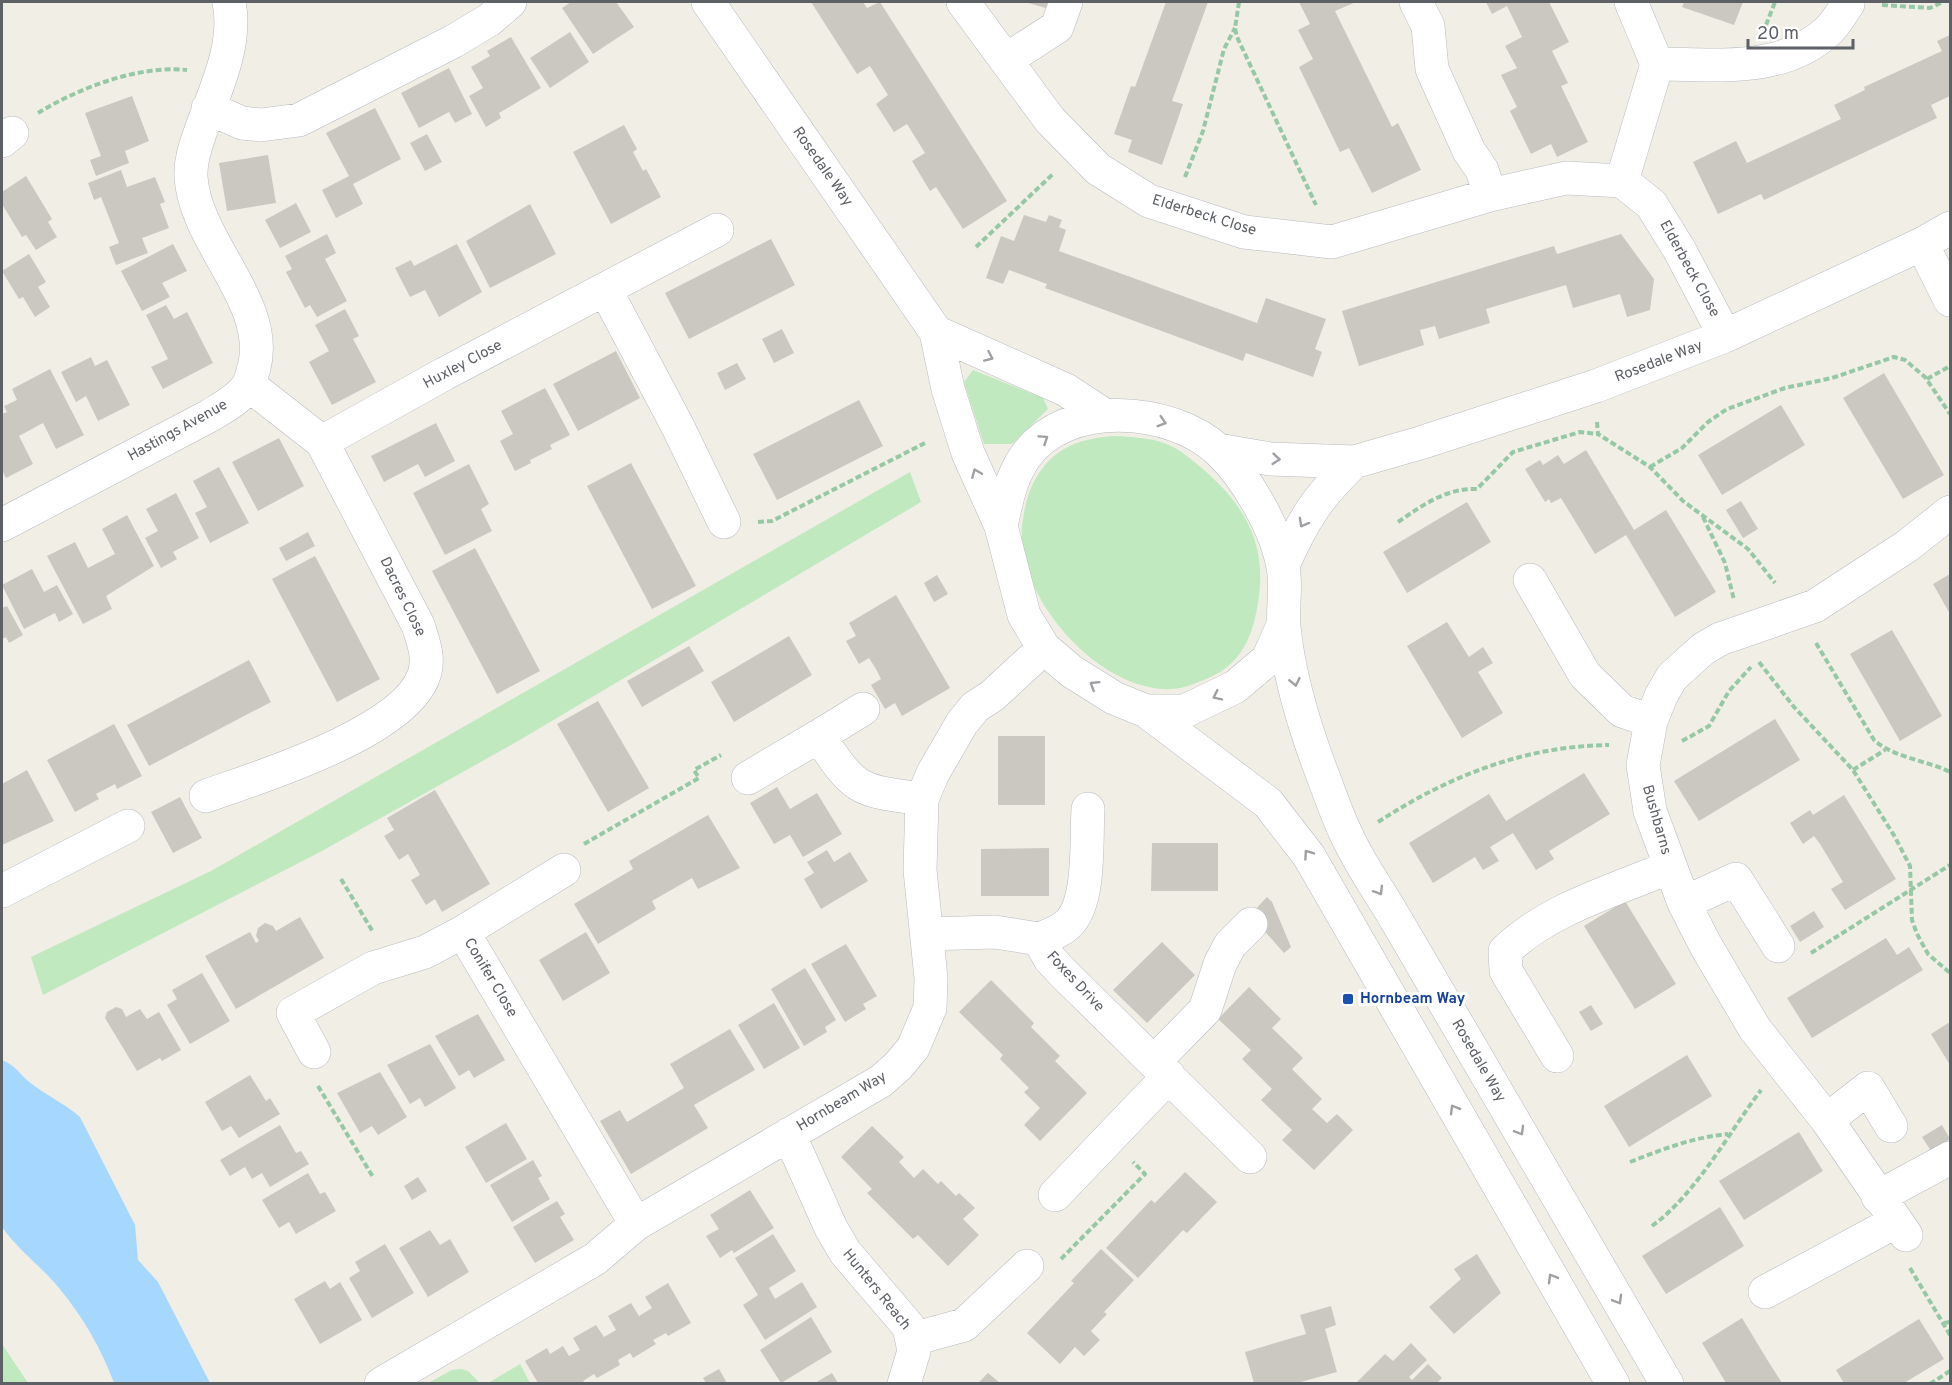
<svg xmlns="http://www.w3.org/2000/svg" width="1952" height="1385" font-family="Overpass,sans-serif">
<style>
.green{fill:#c0e9c0}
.water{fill:#a6d8ff}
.building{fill:#cbc8c2}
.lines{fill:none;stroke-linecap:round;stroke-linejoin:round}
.minor-casing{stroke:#b8bbc0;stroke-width:34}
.path{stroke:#97c8a6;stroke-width:4;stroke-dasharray:6 3;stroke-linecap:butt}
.minor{stroke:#fff;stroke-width:33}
.oneway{stroke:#9ea0a3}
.transit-dot{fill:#1a4fb4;stroke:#fff;stroke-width:2}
.labels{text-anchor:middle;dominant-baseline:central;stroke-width:6;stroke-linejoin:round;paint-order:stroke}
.street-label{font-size:15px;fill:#5d6166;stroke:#fff}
.transit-label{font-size:15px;font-weight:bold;fill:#164399;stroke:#fff;text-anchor:start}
</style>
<rect width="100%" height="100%" fill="#f0eee5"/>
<path class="green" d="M973 370 1043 398 1048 409 1012 444H984L964 382Z
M1112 436C1132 437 1150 437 1169 445 1181 450 1193 461 1203 469 1247 507 1269 548 1257 608 1253 633 1243 658 1220 672 1207 679 1187 688 1173 689 1104 693 1027 609 1022 543 1021 529 1023 516 1026 503 1032 480 1044 461 1064 449 1079 440 1095 438 1112 436Z
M910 472 921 502 518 741 322 851 43 995 31 957 211 871Z
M2 1344 28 1383H2Z
M520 1364 530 1383H488Z
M461 1369 468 1371 480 1383H428L452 1370Z"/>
<path class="water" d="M2 1060C15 1065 18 1072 28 1081 44 1094 64 1103 80 1117L135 1225 138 1260 158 1282 210 1383H114C101 1348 83 1317 59 1288 41 1266 18 1250 2 1227Z"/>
<path class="building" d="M571 2H616L634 27 593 54 562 8Z
M811 2H863L867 8 880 2 1007 201 963 229 936 187 930 191 912 161 925 153 907 124 894 132 876 104 888 95 870 66 857 74Z
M1025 2H1048L1046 8Z
M1166 2H1208L1172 101 1183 104 1162 165 1128 152 1132 140 1114 134 1131 86 1135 87Z
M1299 2H1356L1335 11 1392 127 1398 123 1421 170 1372 193 1349 148 1340 152 1299 67 1313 59 1298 30 1310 24Z
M1486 2H1549L1569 42 1552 51 1568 83 1561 86 1588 142 1557 157 1551 144 1531 154 1510 111 1517 107 1501 75 1517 68 1505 46 1522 37 1507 6 1492 14Z
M1684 2H1743L1734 25 1682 7Z
M570 32 589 62 550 88 530 58Z
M1950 35V96L1931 105 1937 118 1764 200 1761 194 1718 214 1693 162 1736 141 1747 163 1841 119 1834 105 1865 90 1864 87 1942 51 1937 41Z
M511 37 541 88 499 113 501 118 486 127 469 96 483 88 471 67 490 56 487 51Z
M449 68 472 114 455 123 449 112 419 128 401 93Z
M132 96 149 141 125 151 129 163 96 176 90 160 101 156 85 113Z
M375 108 401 159 353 184 363 204 336 218 322 190 349 176 326 133Z
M624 125 637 149 633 152 643 171 646 169 661 197 611 224 573 152Z
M427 134 442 162 425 171 410 143Z
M268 155 276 203 227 211 219 163Z
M121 170 127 187 155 177 165 202 160 204 169 228 142 238 148 253 116 265 109 247 119 243 101 197 94 200 88 183Z
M26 176 52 219 48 222 57 237 36 250 26 235 22 237 2 204V192Z
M296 203 311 232 280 248 265 220Z
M530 204 556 254 490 288 466 241Z
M1024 215 1046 222 1049 215 1062 220 1059 227 1066 230 1059 251 1257 323 1266 298 1326 319 1315 349 1322 352 1313 377 1246 353 1243 361 1045 288 1047 284 1009 270 1003 284 986 278 1001 236 1014 241Z
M327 234 336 253 325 259 347 301 317 317 310 305 305 308 286 272 292 269 285 256Z
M1621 234 1654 279 1650 310 1627 317 1620 294 1573 308 1566 285 1486 309 1490 323 1439 339 1435 326 1420 330 1424 345 1359 366 1342 311 1554 246 1557 254Z
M771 239 795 285 689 339 665 293Z
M173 244 187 271 162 283 170 297 142 311 121 271Z
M457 244 482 292 439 317 425 290 410 297 395 268 411 260 414 266Z
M29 254 46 282 38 287 50 307 35 317 23 297 19 299 2 271Z
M166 305 174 319 187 312 213 363 163 389 151 367 168 359 146 315Z
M345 309 359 336 353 339 376 382 332 405 309 362 329 351 315 325Z
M782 329 794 353 774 363 762 339Z
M616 351 640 398 578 431 553 384Z
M91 357 95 366 107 360 130 405 98 421 86 396 76 402 61 372Z
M737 363 746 379 725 390 717 373Z
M50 369 84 435 56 449 43 423 19 436 33 464 6 478 2 470V414L7 412 4 406 17 400 12 389Z
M1884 373 1944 475 1903 499 1843 398Z
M545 388 570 435 550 445 552 449 530 460 531 463 515 471 500 441 513 434 501 411Z
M859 400 883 446 777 500 753 454Z
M1781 405 1805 445 1722 495 1698 455Z
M436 423 455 461 425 477 418 464 384 482 371 456Z
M279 438 304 486 258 511 232 462Z
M1586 450 1634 530 1666 510 1716 592 1675 617 1626 535 1595 554 1561 498 1551 503 1549 499 1545 502 1525 469 1540 460 1543 465 1558 455 1564 464Z
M631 463 696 586 652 609 587 486Z
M469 464 489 504 481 509 492 531 445 555 413 493Z
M219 467 249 523 210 543 195 513 207 507 193 481Z
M176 493 199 538 173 552 177 559 161 568 145 538 158 531 146 509Z
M1741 501 1758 529 1743 538 1726 510Z
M1467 502 1491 542 1407 593 1383 552Z
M127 515 154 566 106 596 112 609 83 624 47 556 75 542 88 568 115 554 102 529Z
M308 532 315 546 286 561 279 548Z
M475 548 540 671 497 694 432 571Z
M315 556 380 679 337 702 272 579Z
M32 569 44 592 57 585 73 614 59 622 55 613 24 629 2 585Z
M1950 574V614L1933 584Z
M937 575 948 594 934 602 924 583Z
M896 595 950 688 902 716 895 703 885 709 871 685 881 679 876 669 869 658 859 664 846 641 856 636 849 623Z
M7 606 23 635 9 643 6 637 2 639V608Z
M1447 622 1469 657 1483 647 1493 663 1478 672 1503 713 1462 738 1407 646Z
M1892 630 1942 716 1900 741 1850 654Z
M789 636 812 675 734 722 711 682Z
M689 646 704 671 642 707 627 681Z
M249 660 271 702 149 766 127 725Z
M598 701 649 788 608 812 557 724Z
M1775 719 1800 760 1699 821 1674 781Z
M114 724 142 776 117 789 115 784 96 794 99 799 75 812 47 760Z
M998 736H1045V805H998Z
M27 770 54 821 2 845V784Z
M1584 773 1610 814 1549 851 1554 859 1536 870 1513 833 1490 847 1499 861 1483 870 1475 857 1433 883 1409 843 1489 794 1506 821Z
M777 787 790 809 817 793 842 834 803 857 790 835 774 844 750 803Z
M435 790 490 884 442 912 435 899 426 905 411 880 420 875 408 854 399 860 384 836 394 830 387 818Z
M1844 795 1896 879 1845 910 1831 889 1843 882 1820 844 1814 836 1803 844 1790 823 1810 810 1813 815Z
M180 797 202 838 173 853 151 812Z
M708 815 740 868 698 889 692 878 652 901 656 909 598 944 574 904 633 869 629 861Z
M1152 843H1218V891H1151Z
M1049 848V896H981V849Z
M827 850 834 862 850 852 868 881 821 909 804 879 814 873 807 862Z
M1267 897 1272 902 1291 947 1284 953 1250 915Z
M1625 901 1676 984 1635 1009 1584 926Z
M1814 911 1824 927 1800 942 1790 926Z
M300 917 324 958 236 1009 205 956 250 932 256 943 259 941 256 936 258 928 265 923 273 926 276 931Z
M586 932 610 973 563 1001 539 960Z
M1886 938 1897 955 1909 947 1923 970 1812 1038 1787 998Z
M1162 942 1195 975 1147 1023 1113 990Z
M846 944 877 996 863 1004 866 1009 845 1022 811 964Z
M805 968 836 1020 825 1027 827 1032 804 1046 771 989Z
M202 973 230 1021 190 1044 167 1005 177 999 172 990Z
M991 980 1034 1023 1031 1027 1060 1056 1055 1061 1087 1093 1040 1141 1024 1125 1040 1108 1024 1092 1029 1088 1000 1059 1003 1055 959 1012Z
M1249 987 1281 1019 1272 1028 1303 1058 1292 1069 1322 1099 1312 1109 1327 1123 1337 1114 1353 1130 1314 1170 1282 1140 1292 1130 1261 1100 1272 1089 1242 1059 1251 1050 1218 1019Z
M774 1003 800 1048 764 1069 738 1025Z
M1591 1005 1603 1024 1591 1031 1579 1012Z
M116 1007 122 1009 126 1017 140 1009 147 1019 159 1012 181 1050 162 1061 160 1058 137 1071 105 1018 107 1012Z
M478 1014 505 1060 474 1078 469 1070 459 1076 435 1036Z
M1950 1022V1065L1931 1034Z
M730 1029 755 1070 694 1105 708 1128 631 1174 600 1121 620 1110 627 1122 684 1088 670 1064Z
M430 1044 456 1088 425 1107 420 1098 410 1104 387 1065Z
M1687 1055 1712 1096 1629 1147 1604 1106Z
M380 1072 407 1117 378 1135 372 1126 360 1133 337 1093Z
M250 1075 266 1101 270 1098 280 1114 239 1138 231 1126 222 1131 205 1102Z
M506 1123 527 1159 486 1183 465 1147Z
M280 1125 296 1153 301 1151 309 1164 270 1187 262 1173 252 1179 245 1167 230 1176 220 1160Z
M1942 1125 1950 1139 1931 1151 1922 1137Z
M872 1126 904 1157 899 1162 914 1178 923 1169 938 1184 941 1181 956 1196 959 1193 975 1208 963 1219 979 1235 948 1266 918 1235 913 1239 867 1193 872 1189 841 1157Z
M1799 1132 1823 1171 1744 1220 1719 1181Z
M533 1160 542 1176 538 1178 550 1199 512 1222 490 1185Z
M1185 1172 1217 1202 1187 1233 1183 1230 1138 1278 1106 1248 1151 1200 1155 1203Z
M308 1173 320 1194 325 1192 336 1211 296 1234 289 1222 279 1228 262 1200Z
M418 1177 427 1191 412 1200 404 1186Z
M750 1190 774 1228 734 1253 732 1250 720 1258 706 1236 719 1229 710 1215Z
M557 1201 565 1214 560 1217 574 1240 535 1263 513 1227Z
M1720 1207 1744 1246 1666 1294 1642 1256Z
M430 1230 440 1245 450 1239 469 1272 428 1297 399 1248Z
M773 1234 796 1271 769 1288 775 1299 802 1282 817 1307 765 1340 743 1305 758 1295 735 1258Z
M385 1244 414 1293 372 1318 349 1278 360 1271 355 1262Z
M1101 1249 1134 1280 1104 1312 1107 1314 1091 1331 1100 1340 1084 1356 1075 1347 1060 1364 1027 1333 1074 1283 1071 1281Z
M1477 1254 1501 1293 1454 1334 1429 1307 1461 1279 1454 1269Z
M325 1281 330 1289 340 1282 362 1320 320 1344 294 1299Z
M668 1283 691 1323 668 1336 666 1333 653 1340 656 1344 633 1358 630 1353 618 1360 620 1365 597 1378 594 1374 583 1381 585 1383H538L525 1361 547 1348 550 1354 563 1346 569 1356 580 1350 573 1338 596 1325 604 1337 616 1330 608 1316 631 1303 639 1316 652 1308 645 1297Z
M1331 1306 1336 1325 1325 1329 1337 1372 1297 1383H1254L1245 1352 1306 1334 1300 1315Z
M811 1317 832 1352 781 1383 760 1350Z
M1742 1318 1768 1361 1782 1383H1726L1702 1343Z
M1919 1319 1944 1359 1904 1383H1844L1836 1370Z
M1411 1343 1427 1360 1409 1377 1412 1380 1428 1364 1442 1378 1437 1383 1357 1382 1385 1354 1393 1361Z
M719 1369 727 1383H706L703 1378Z
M832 1373 838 1383H815Z
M988 1373 1000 1383H978Z"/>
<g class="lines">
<defs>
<path id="minor" d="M708 2 936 332 948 389 968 453 1001 526 1024 615 1044 648 1071 671 1114 698 1146 711 1268 803 1309 856 1613 1384
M963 2 1050 120 1098 169 1149 201 1244 232 1332 242 1490 195 1566 178 1622 181 1651 204 1679 249 1725 336
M1416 2 1428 26 1432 69 1469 151 1482 170 1490 195
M1006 60 1057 27 1066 2
M1657 64C1715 64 1783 74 1829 30 1836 23 1842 12 1848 4
M208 108 242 123 261 125 299 120 454 41 489 20 510 2
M2 141 12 133
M1622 181 1657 64 1631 2
M1922 244 1950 300
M605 289 678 427 724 522
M936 332 1066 390 1104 415
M322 442 444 374 717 230
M1218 450 1270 459 1354 462 1420 443 1596 386 1725 336 1922 244 1950 228
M2 525 209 416C222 408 240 399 248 385 251 381 252 373 254 368 271 302 195 243 191 177 190 162 195 147 200 133 214 92 238 46 229 2
M1001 526C1006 502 1011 477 1025 457 1065 399 1171 406 1219 451 1247 478 1276 528 1283 567 1287 587 1282 607 1284 627 1289 678 1305 729 1323 776 1331 797 1338 818 1348 838 1359 862 1375 885 1389 908 1413 948 1436 989 1460 1029 1529 1147 1598 1265 1667 1384
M1283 565C1303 520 1318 496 1354 462
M1530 580 1585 675 1622 711 1651 721
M1146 711H1185L1235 687 1268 659 1283 625
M819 736 863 709
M748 778 819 736C856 792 857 790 922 799
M206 796C260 777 405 732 424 675 430 658 423 641 418 625L322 442 249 385
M2 891 128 826
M1684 903 1736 879 1778 946
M463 932 564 870
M927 934 995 932 1039 939 1050 959 1063 973 1250 1157
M1039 939C1049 935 1060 932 1068 924 1091 903 1086 839 1088 809
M314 1052 293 1013 373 968 425 952 463 932 636 1224
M1557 1056 1506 971 1505 951C1548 909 1615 890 1670 867
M1154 1062 1205 1010 1220 964 1230 945 1251 924
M1827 1120 1868 1088 1891 1126
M789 1134 831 1228 845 1252 909 1327 914 1351 904 1384
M1055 1195 1169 1076
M1878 1197 1950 1158
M1906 1235 1827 1120 1755 1029 1706 946 1684 903 1650 811 1643 765 1651 721 1661 696 1672 677 1703 649 1720 639 1815 606 1907 546 1950 512
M1765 1292 1895 1222
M913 1339 964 1325 1027 1266
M381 1384 595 1259 636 1224 881 1081 898 1066 913 1048 930 1008 931 978 920 870 922 799 933 773 962 723 975 707 992 696 1044 648"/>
</defs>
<use href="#minor" class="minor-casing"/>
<path class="path" d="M1239 2 1235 28 1237 37 1316 205
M1882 5 1930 8 1943 2
M1766 25 1775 2
M38 113C79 88 138 65 187 70
M1185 177 1203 131 1224 49 1235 28
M976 247 1054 173
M1927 379 1950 366
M1597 422 1598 434 1650 467 1683 501 1748 549 1775 583
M1650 467 1682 448 1708 422 1727 409 1785 388 1832 378 1894 357 1905 360 1925 377 1950 414
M1703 517 1725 563 1734 600
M758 522 772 521 925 443
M1398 522C1423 505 1446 488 1477 489L1513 452 1580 432 1598 434
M1816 643 1874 740C1894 758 1926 760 1950 772
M1759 662 1794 707 1853 770 1895 837 1910 866 1912 920 1917 934 1928 954 1950 973
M1682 741 1709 726 1729 691 1751 667
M1853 770 1885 750
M1378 822C1449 776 1524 746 1609 745
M584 844 699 778 694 770 721 755
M341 879 373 932
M1811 953 1950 865
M318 1086 373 1177
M1630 1162C1663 1149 1694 1137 1728 1134
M1652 1226C1696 1194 1728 1134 1761 1090
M1061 1259 1145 1174 1133 1162
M1910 1268 1950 1335
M1944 1323 1950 1322
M1930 1384 1950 1371"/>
<use href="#minor" class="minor"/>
</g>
<defs><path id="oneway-chevron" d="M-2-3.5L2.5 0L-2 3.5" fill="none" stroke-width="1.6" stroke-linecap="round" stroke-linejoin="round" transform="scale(1.5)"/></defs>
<g class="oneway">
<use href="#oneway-chevron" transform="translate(989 357) rotate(24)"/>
<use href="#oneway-chevron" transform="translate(1162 422) rotate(17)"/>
<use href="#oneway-chevron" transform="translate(1044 439) rotate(-34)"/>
<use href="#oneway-chevron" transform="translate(1276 459) rotate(5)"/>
<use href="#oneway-chevron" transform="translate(976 473) rotate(-112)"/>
<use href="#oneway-chevron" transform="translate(1303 523) rotate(119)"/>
<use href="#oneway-chevron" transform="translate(1295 682) rotate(78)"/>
<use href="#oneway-chevron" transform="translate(1094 685) rotate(-148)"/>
<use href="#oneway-chevron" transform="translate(1217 696) rotate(154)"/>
<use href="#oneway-chevron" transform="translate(1308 854) rotate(-125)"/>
<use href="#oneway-chevron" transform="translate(1379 891) rotate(59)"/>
<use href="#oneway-chevron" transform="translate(1454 1109) rotate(-120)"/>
<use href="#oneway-chevron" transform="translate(1520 1131) rotate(60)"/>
<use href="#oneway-chevron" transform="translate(1552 1278) rotate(-120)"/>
<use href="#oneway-chevron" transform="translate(1618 1300) rotate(60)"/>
</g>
<rect class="transit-dot" x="1342" y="993" width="12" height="12" rx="3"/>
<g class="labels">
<g class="street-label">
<text transform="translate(822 167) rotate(55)">Rosedale Way</text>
<text transform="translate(1204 216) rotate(17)">Elderbeck Close</text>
<text transform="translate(1689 269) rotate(61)">Elderbeck Close</text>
<text transform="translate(1659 362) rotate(-21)">Rosedale Way</text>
<text transform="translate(463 365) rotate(-28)">Huxley Close</text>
<text transform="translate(178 431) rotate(-29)">Hastings Avenue</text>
<text transform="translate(402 597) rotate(64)">Dacres Close</text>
<text transform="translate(1656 820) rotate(74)">Bushbarns</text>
<text transform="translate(490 978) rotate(59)">Conifer Close</text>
<text transform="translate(1075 982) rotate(47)">Foxes Drive</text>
<text transform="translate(1478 1061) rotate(60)">Rosedale Way</text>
<text transform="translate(842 1102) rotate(-31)">Hornbeam Way</text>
<text transform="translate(876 1290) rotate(51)">Hunters Reach</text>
</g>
<g class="transit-label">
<text x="1360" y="999">Hornbeam Way</text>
</g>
</g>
<rect width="1952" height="1385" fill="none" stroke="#5d6166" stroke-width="6"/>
<path d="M1748 39v9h105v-9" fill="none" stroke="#5d6166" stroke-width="3"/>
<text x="1757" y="39" font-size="18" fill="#5d6166" stroke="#ffffff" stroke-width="4.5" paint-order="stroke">20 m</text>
</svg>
